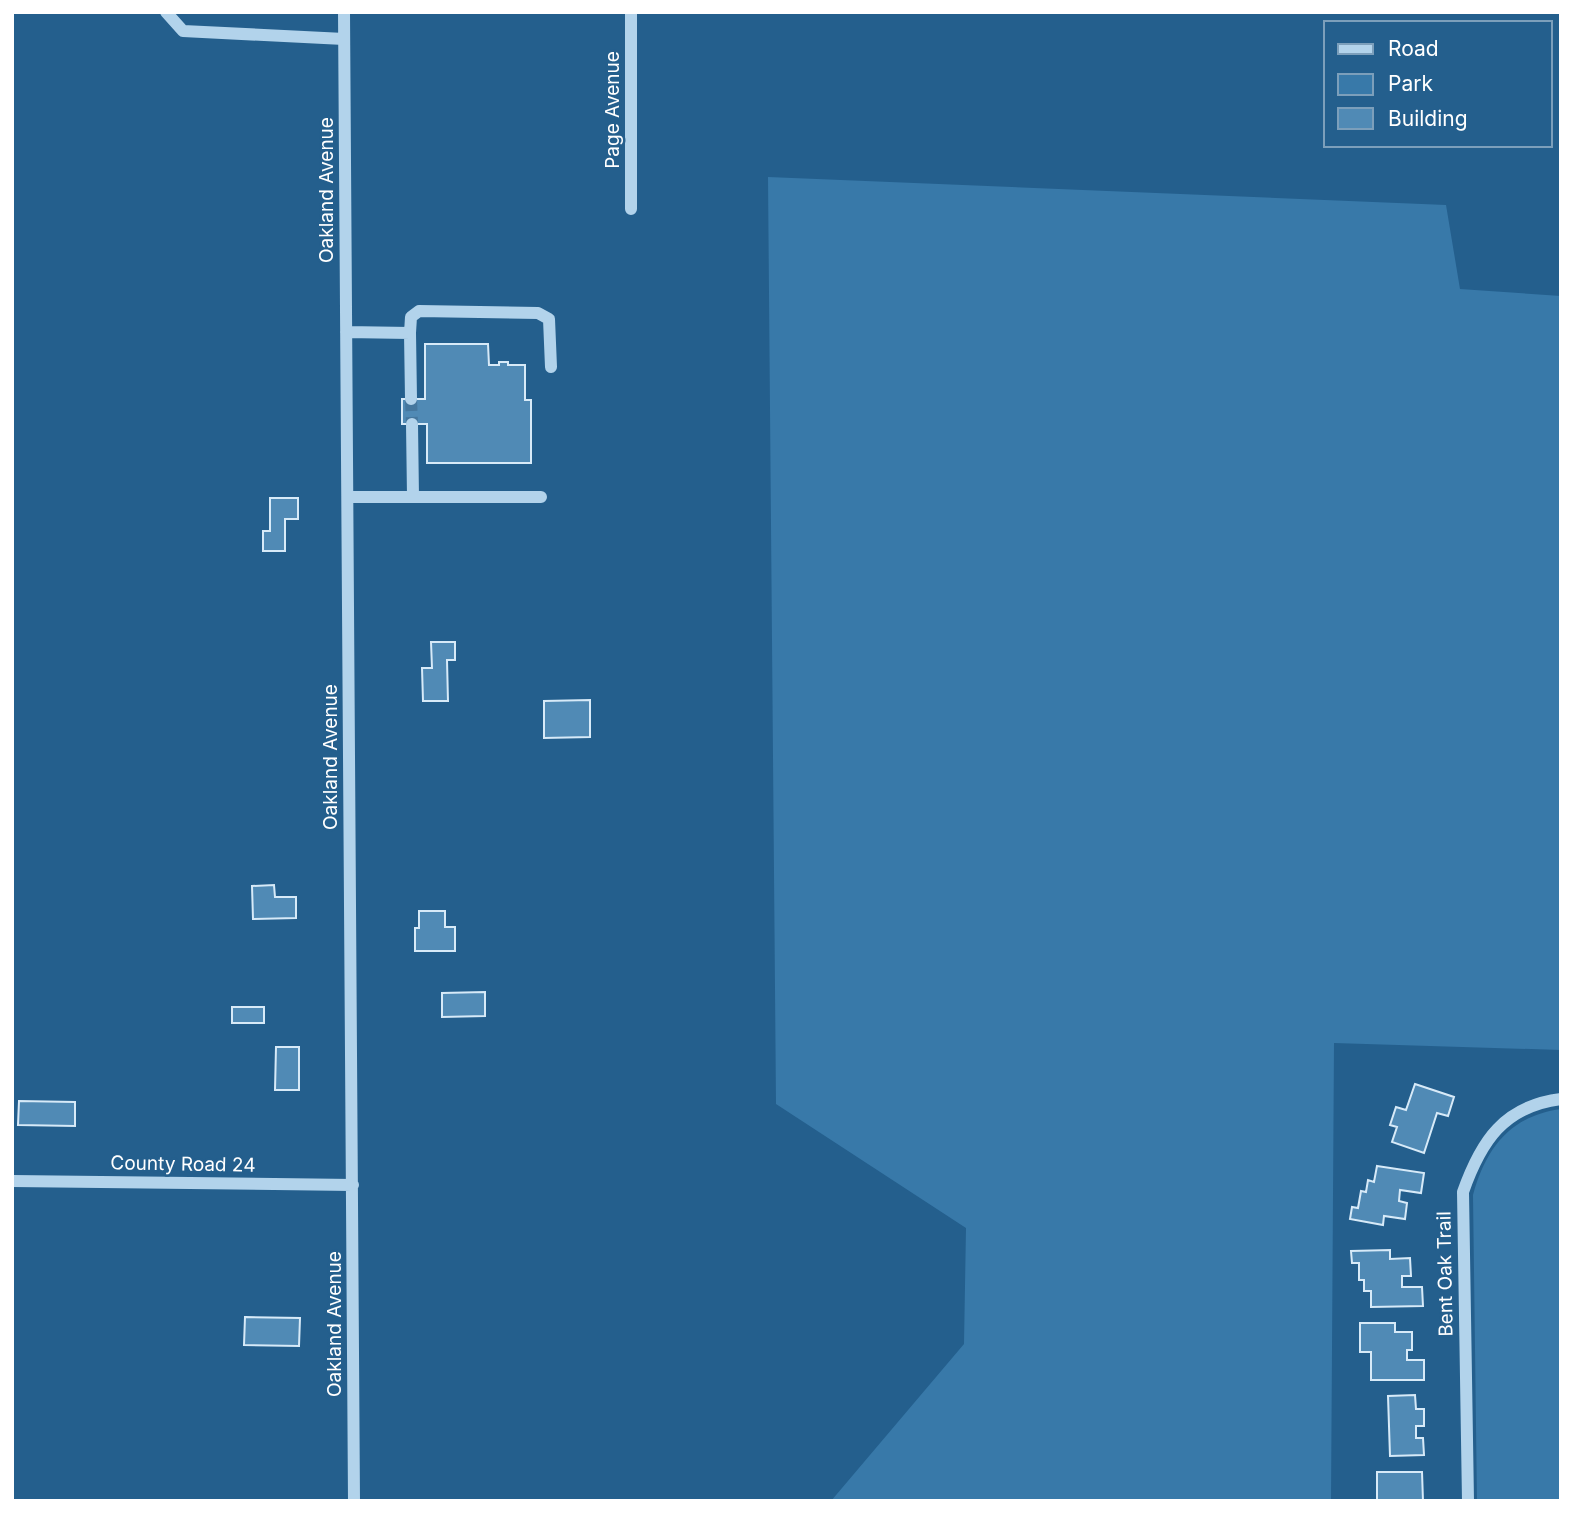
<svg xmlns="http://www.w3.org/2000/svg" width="1573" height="1513" font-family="Inter,sans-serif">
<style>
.green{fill:#3879a9}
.building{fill:#508ab5;stroke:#d7eaf8;stroke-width:2}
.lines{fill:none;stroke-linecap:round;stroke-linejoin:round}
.minor-tunnel{stroke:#45779e;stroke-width:12;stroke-dasharray:12 6;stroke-linecap:butt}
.minor{stroke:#b2d3eb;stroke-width:12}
.labels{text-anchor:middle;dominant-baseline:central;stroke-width:5;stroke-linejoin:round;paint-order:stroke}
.street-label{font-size:19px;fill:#fff;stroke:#245f8d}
</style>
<rect width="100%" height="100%" fill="#245f8d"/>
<path class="green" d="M 768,177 L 1446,205 L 1460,289 L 1561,296 L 1561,1050 L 1334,1043 L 1331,1501 L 831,1501 L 964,1344 L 966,1228 L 776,1104 Z
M 1561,1109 L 1561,1501 L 1477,1501 L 1473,1195 C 1486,1148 1510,1116 1561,1109 Z"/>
<path class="building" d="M 425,344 L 488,344 L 489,365 L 499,365 L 499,362 L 508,362 L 508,365 L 525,365 L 525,400 L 531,400 L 531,463 L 427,463 L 427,424 L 402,424 L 402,399 L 425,399 Z
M 270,498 L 298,498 L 298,519 L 285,519 L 285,551 L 263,551 L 263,531 L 270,531 Z
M 431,642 L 455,642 L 455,660 L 447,660 L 448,701 L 423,701 L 422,668 L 432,668 Z
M 590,700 L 590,737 L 544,738 L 544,701 Z
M 274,885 L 275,897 L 296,897 L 296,918 L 253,919 L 252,886 Z
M 419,911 L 445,911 L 445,927 L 455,927 L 455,951 L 415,951 L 415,928 L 419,928 Z
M 485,992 L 485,1016 L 442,1017 L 442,993 Z
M 232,1007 L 264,1007 L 264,1023 L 232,1023 Z
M 276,1047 L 299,1047 L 299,1090 L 275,1090 Z
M 1415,1084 L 1454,1097 L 1448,1116 L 1437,1113 L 1424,1153 L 1392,1142 L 1397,1127 L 1390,1125 L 1396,1107 L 1406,1110 Z
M 19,1101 L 75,1102 L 75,1126 L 18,1125 Z
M 1377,1166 L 1424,1173 L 1421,1193 L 1400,1190 L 1399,1201 L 1407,1203 L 1405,1219 L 1384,1216 L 1383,1225 L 1350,1219 L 1352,1207 L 1358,1208 L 1361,1191 L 1366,1192 L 1368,1180 L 1374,1182 Z
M 1390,1250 L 1390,1259 L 1410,1258 L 1411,1276 L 1402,1276 L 1402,1287 L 1422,1287 L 1423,1306 L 1371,1307 L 1371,1291 L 1364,1291 L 1364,1280 L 1359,1280 L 1359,1263 L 1352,1263 L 1351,1251 Z
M 245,1317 L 300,1318 L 299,1346 L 244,1345 Z
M 1360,1323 L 1395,1323 L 1395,1332 L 1412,1332 L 1412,1350 L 1407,1350 L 1407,1360 L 1424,1360 L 1424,1380 L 1371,1380 L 1371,1352 L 1360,1352 Z
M 1415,1395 L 1416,1409 L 1424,1409 L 1424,1426 L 1416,1426 L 1416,1438 L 1423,1438 L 1424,1455 L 1390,1456 L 1388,1396 Z
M 1377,1472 L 1422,1472 L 1423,1501 L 1377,1501 Z"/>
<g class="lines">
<path class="minor-tunnel" d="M 411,399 L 412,424"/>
<path class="minor" d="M 166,12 L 183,31 L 344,39
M 344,12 L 354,1501
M 631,12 L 631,209
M 346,332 L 410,333 L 411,317 L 419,311 L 538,313 L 549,319 L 551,367
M 410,333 L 411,399
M 348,497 L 413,497 L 412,424
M 413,497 L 541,497
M 12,1181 L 353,1185
M 1468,1501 L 1463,1192 C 1481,1141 1504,1106 1561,1099"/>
</g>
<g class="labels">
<g class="street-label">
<text transform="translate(612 110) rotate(-90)">Page Avenue</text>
<text transform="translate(326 190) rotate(-90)">Oakland Avenue</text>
<text transform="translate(330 757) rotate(-90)">Oakland Avenue</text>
<text transform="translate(183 1164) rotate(1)">County Road 24</text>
<text transform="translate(1445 1274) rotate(-91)">Bent Oak Trail</text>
<text transform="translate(334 1324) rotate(-90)">Oakland Avenue</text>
</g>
</g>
<rect width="1573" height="1513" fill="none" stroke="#ffffff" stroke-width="28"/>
<rect x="1324" y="21" width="228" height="126" fill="#245f8d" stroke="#7c9fbb" stroke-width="2"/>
<rect x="1338" y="44" width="35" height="10" fill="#b2d3eb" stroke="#7c9fbb" stroke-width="2"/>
<text x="1388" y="56" font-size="21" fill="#ffffff">Road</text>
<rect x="1338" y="74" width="35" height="21" fill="#3879a9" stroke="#7c9fbb" stroke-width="2"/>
<text x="1388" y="91" font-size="21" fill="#ffffff">Park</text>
<rect x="1338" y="108" width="35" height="21" fill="#508ab5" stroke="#7c9fbb" stroke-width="2"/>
<text x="1388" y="126" font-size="21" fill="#ffffff">Building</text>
</svg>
